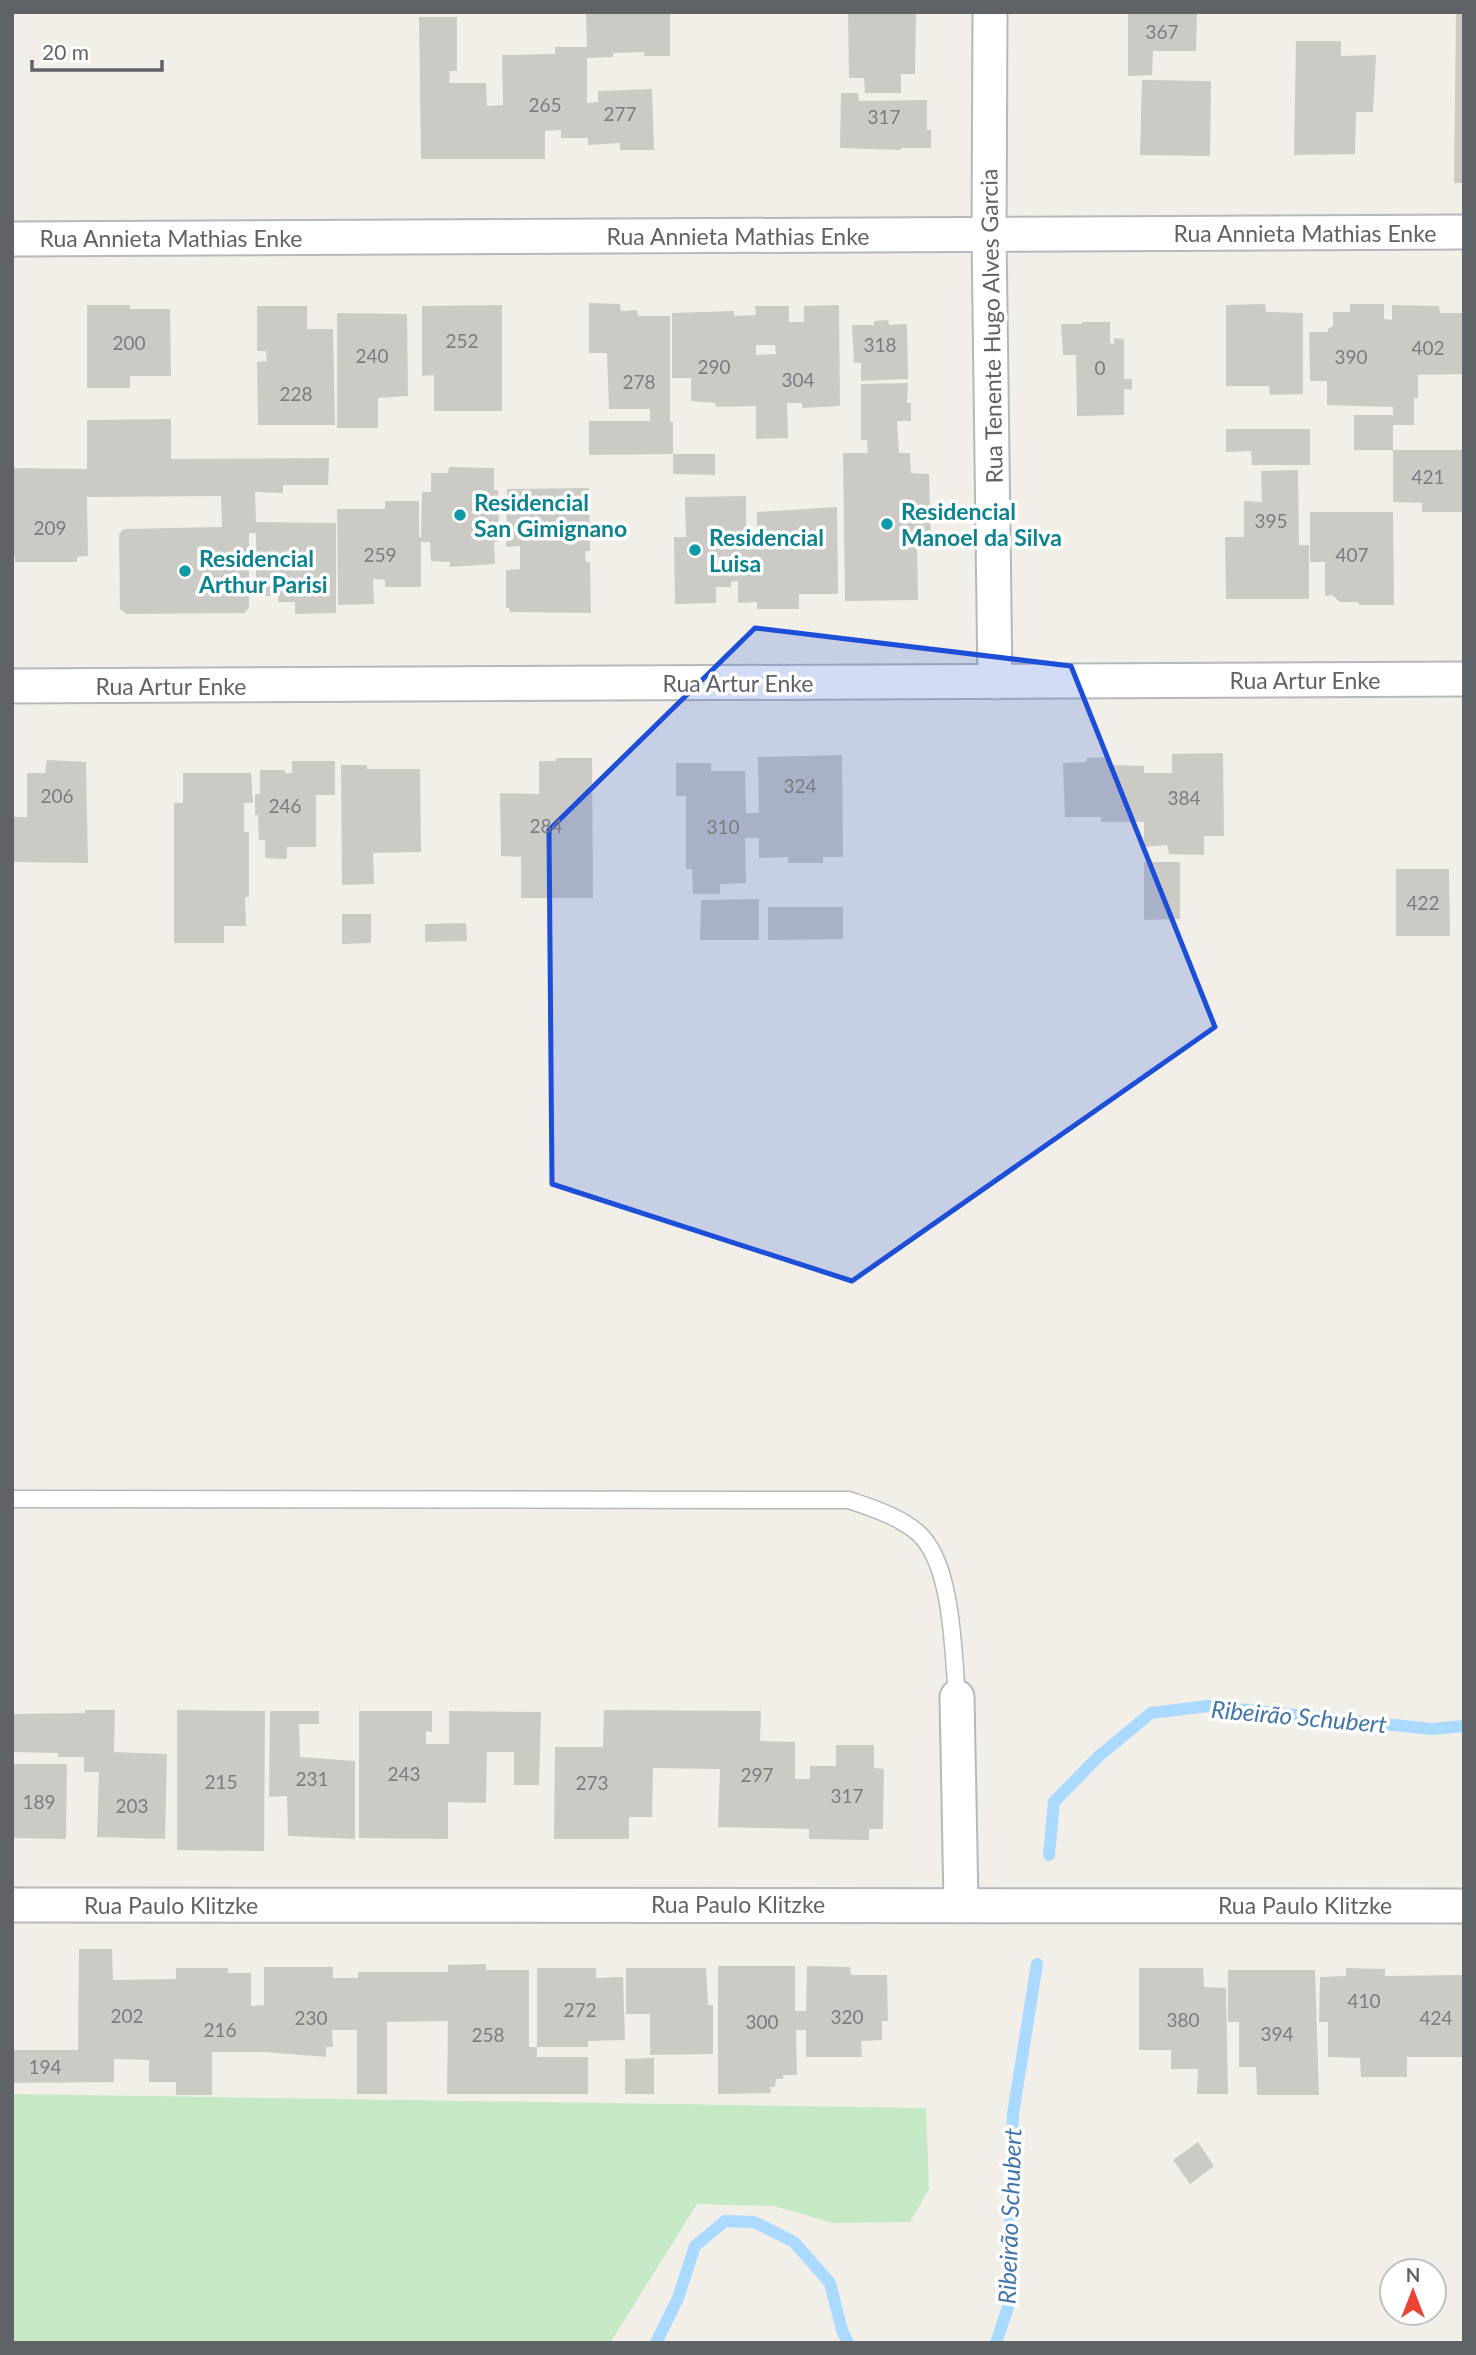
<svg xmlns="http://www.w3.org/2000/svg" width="1476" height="2355" font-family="Lato,sans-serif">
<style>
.green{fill:#c5e8c5}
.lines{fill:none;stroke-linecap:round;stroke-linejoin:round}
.stream{stroke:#aadaff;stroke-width:12}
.building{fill:#cccac5;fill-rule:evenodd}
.lane-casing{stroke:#b5b8bc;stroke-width:19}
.street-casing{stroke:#b5b8bc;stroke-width:37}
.lane{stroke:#fff;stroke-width:16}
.street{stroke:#fff;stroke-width:33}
.marked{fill:#1d4ed8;fill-opacity:0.2;stroke:#1d4ed8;stroke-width:5;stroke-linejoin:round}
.culture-dot{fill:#0f9aa8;stroke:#fff;stroke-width:2.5}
.labels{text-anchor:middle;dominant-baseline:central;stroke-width:7;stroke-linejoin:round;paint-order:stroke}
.number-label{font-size:19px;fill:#7a7d7f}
.street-label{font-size:23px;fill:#5f6368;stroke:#fff}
.culture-label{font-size:23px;font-weight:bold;fill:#0d838f;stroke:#fff;text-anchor:start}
.water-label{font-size:24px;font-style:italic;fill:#4174aa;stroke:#fff}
</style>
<rect width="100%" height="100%" fill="#f1efe8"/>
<path class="green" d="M 12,2094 L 926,2108 L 929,2189 L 910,2222 L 833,2223 L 774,2206 L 697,2204 L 610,2343 L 12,2343 Z"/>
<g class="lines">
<path class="stream" d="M 1049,1855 L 1054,1802 L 1099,1756 L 1151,1713 L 1208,1706 L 1432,1729 L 1464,1726
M 656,2343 L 678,2298 L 695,2246 L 725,2221 L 754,2222 L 794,2242 L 830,2283 L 842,2330 L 848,2343
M 996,2343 L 1008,2307 L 1013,2114 L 1037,1964"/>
</g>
<path class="building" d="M 586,12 L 670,12 L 670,56 L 644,56 L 645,52 L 613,53 L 613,57 L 587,58 L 587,103 L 598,102 L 598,91 L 652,89 L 654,150 L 620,150 L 620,143 L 588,145 L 588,138 L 561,138 L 561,130 L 545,131 L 545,159 L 421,159 L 419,17 L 457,17 L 457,71 L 450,71 L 449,83 L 486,83 L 487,106 L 503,105 L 502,55 L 555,54 L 555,47 L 587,47 Z
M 848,12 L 916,12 L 915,74 L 901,74 L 901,93 L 865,93 L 864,78 L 849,78 Z
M 1128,12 L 1197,12 L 1196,51 L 1153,51 L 1152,75 L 1128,76 Z
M 1456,12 L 1464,12 L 1464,183 L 1454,183 Z
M 1296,41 L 1341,41 L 1341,56 L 1376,55 L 1373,112 L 1356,112 L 1355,154 L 1294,155 Z
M 1142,80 L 1211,81 L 1210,156 L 1140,155 Z
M 841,93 L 858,93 L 859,101 L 927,100 L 927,130 L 931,130 L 931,148 L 901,148 L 901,150 L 840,148 Z
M 589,303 L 620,304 L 621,311 L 637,310 L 638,316 L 670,316 L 670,422 L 673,422 L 673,454 L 589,455 L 589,421 L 650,421 L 650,409 L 609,409 L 607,353 L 589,353 Z
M 1265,304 L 1266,312 L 1303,313 L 1303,394 L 1270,395 L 1269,386 L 1226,386 L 1226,305 Z
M 1350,304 L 1384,304 L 1384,319 L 1392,320 L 1392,305 L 1439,306 L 1440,313 L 1463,313 L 1464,315 L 1464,374 L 1418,375 L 1418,398 L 1414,398 L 1414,425 L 1393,425 L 1393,450 L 1354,450 L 1354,415 L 1393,415 L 1393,407 L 1327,405 L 1327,381 L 1310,381 L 1309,332 L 1328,332 L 1328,329 L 1333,326 L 1333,312 L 1350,312 Z
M 87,305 L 130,305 L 130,309 L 170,309 L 171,376 L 130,376 L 130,388 L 87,388 Z
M 502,305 L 502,411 L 434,411 L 434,375 L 422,376 L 422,306 Z
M 839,305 L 840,406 L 802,408 L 802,403 L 787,403 L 788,438 L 756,439 L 756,406 L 716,407 L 715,403 L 691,401 L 691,378 L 672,378 L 672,313 L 734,311 L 734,316 L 756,315 L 755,306 L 789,306 L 789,322 L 804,322 L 804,306 ZM 756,345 L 775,345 L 776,354 L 756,355 Z
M 257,306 L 307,306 L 307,329 L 333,329 L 335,425 L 258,425 L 257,362 L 267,361 L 266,351 L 257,351 Z
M 337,313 L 407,314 L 408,396 L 378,398 L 378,428 L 337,428 Z
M 888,320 L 889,325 L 907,324 L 908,379 L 861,381 L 861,363 L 854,363 L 852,325 L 874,325 L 874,321 Z
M 1082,322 L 1110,322 L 1110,343 L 1114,344 L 1114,338 L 1124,339 L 1124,379 L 1132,379 L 1132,390 L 1124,389 L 1124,415 L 1077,416 L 1076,355 L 1063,355 L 1061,324 L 1082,324 Z
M 908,383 L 907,403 L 911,403 L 911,421 L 897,421 L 899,453 L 910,453 L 911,473 L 929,474 L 931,547 L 917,547 L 918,600 L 845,601 L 843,453 L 868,453 L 867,440 L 861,440 L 861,384 Z
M 171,419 L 171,459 L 329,458 L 328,485 L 283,485 L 283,493 L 255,492 L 256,522 L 336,523 L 336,613 L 295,614 L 295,602 L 278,602 L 278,596 L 256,596 L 256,533 L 249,533 L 249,607 L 245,613 L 126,614 L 120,609 L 119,534 L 124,529 L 222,527 L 221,496 L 87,497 L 88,556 L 77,557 L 77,562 L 15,562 L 15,556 L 12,556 L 12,468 L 87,469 L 87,420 Z
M 1226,429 L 1310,429 L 1310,465 L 1252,465 L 1251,451 L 1226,452 Z
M 1393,450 L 1464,450 L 1464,512 L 1422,512 L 1422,503 L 1393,502 Z
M 673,454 L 715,454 L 715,475 L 673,474 Z
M 449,467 L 494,468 L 494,490 L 498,490 L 499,541 L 494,542 L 495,564 L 450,567 L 450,562 L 431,561 L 430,542 L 421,542 L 421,587 L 385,587 L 385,580 L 373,579 L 374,604 L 338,605 L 337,509 L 385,509 L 385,501 L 419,501 L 419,537 L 421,537 L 422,492 L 431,492 L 431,473 L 448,473 Z
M 1298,470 L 1299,545 L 1309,545 L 1309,599 L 1226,599 L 1225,537 L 1244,537 L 1244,501 L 1262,502 L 1261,471 Z
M 589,488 L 590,551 L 585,551 L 586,562 L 590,562 L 591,613 L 510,612 L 509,608 L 506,608 L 506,570 L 520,569 L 520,546 L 506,547 L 507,489 Z
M 746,496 L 746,537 L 757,537 L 757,512 L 837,507 L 838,594 L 799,594 L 799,609 L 757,609 L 757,602 L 738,603 L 738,581 L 731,582 L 731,587 L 716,587 L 716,603 L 675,604 L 674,537 L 686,537 L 685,497 Z
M 1310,512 L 1393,512 L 1394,605 L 1360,605 L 1357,602 L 1340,602 L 1332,595 L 1325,596 L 1325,562 L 1310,562 Z
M 1223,753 L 1224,836 L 1204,836 L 1204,855 L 1169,854 L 1167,845 L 1144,847 L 1144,822 L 1101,822 L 1101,817 L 1065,817 L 1063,763 L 1086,762 L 1087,758 L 1108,757 L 1108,765 L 1144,766 L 1144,773 L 1172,773 L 1172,754 Z
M 842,755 L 843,857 L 823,857 L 823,863 L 788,863 L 788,857 L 759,858 L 759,838 L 745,838 L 746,883 L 720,884 L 720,894 L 693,894 L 692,869 L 686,869 L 686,796 L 676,796 L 676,763 L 711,763 L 711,771 L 745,771 L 746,813 L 759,813 L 758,757 Z
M 556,758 L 592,758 L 593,898 L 521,898 L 521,857 L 501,856 L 500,793 L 539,794 L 539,761 L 556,761 Z
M 47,760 L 86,762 L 88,863 L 12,862 L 12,817 L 27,817 L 27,773 L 45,773 Z
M 292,761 L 335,761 L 335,795 L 316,795 L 316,847 L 287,847 L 287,859 L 265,858 L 265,840 L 259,840 L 258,815 L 255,815 L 255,794 L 260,794 L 260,770 L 285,770 L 285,773 L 292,773 Z
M 341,765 L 367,765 L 367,769 L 420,769 L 421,852 L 373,853 L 374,884 L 342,885 Z
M 183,773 L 251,773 L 253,803 L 244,803 L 244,832 L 249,832 L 249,897 L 245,897 L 246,926 L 224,926 L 224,943 L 174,943 L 174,803 L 183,803 Z
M 1144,862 L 1180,862 L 1180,919 L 1144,920 Z
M 1396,869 L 1449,869 L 1450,936 L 1396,936 Z
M 759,899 L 759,940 L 700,940 L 701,900 Z
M 768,907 L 843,907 L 843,939 L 768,940 Z
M 342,914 L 371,914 L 371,943 L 342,944 Z
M 466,923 L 467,941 L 425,942 L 425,924 Z
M 85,1710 L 115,1710 L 114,1752 L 167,1754 L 165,1839 L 97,1837 L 99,1772 L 84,1772 L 84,1757 L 58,1757 L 58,1753 L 12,1752 L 12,1714 L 85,1713 Z
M 177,1710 L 265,1711 L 264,1851 L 177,1850 Z
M 604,1710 L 761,1711 L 760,1741 L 795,1742 L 795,1779 L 810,1779 L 810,1766 L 836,1766 L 836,1745 L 874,1745 L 874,1768 L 884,1769 L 883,1829 L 869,1829 L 869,1840 L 809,1839 L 809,1829 L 718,1827 L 720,1769 L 653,1768 L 652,1817 L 629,1817 L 629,1839 L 554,1839 L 555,1747 L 603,1747 Z
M 270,1711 L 319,1711 L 319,1724 L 299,1724 L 300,1757 L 355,1761 L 355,1839 L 288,1836 L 287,1796 L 269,1797 Z
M 359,1711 L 432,1711 L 432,1732 L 426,1731 L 426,1744 L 449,1744 L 449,1711 L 541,1712 L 539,1785 L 514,1785 L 514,1752 L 487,1752 L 486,1803 L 448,1802 L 448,1839 L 359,1838 Z
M 12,1764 L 67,1764 L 66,1839 L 12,1838 Z
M 79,1949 L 112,1949 L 113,1980 L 176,1979 L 176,1968 L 228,1968 L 228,1973 L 251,1973 L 251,2006 L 264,2005 L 264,1967 L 333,1967 L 333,1978 L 358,1978 L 358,1972 L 448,1972 L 448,1965 L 486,1964 L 486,1970 L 529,1970 L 529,2047 L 537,2047 L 537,1968 L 596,1968 L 596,1978 L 623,1977 L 625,2040 L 588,2041 L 588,2047 L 537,2047 L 537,2057 L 588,2057 L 588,2094 L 447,2094 L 448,2021 L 387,2022 L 387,2094 L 357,2094 L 357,2030 L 332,2030 L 333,2047 L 326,2047 L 326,2057 L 264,2052 L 212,2052 L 212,2095 L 176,2095 L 176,2082 L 149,2082 L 149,2060 L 114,2059 L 114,2082 L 12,2083 L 12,2050 L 78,2050 Z
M 718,1966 L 795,1966 L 795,2011 L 806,2011 L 807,1966 L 850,1967 L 851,1975 L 887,1975 L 888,2021 L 882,2021 L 882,2040 L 861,2041 L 862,2057 L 806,2057 L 806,2030 L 796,2030 L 797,2075 L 783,2075 L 783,2079 L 776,2079 L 775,2087 L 770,2087 L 771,2093 L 718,2094 Z
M 626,1968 L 706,1968 L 708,2005 L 713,2005 L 713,2054 L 650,2055 L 650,2014 L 626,2014 Z
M 1139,1968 L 1203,1968 L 1204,1987 L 1226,1988 L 1228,2094 L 1197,2094 L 1198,2069 L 1171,2069 L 1171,2050 L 1139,2050 Z
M 1346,1968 L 1385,1969 L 1385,1976 L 1464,1975 L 1464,2057 L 1407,2057 L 1407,2077 L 1361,2077 L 1360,2058 L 1328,2057 L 1328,2022 L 1319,2022 L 1320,1977 L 1346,1976 Z
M 1228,1970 L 1315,1970 L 1319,2095 L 1257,2095 L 1256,2067 L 1239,2067 L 1239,2022 L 1228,2022 Z
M 654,2058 L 654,2094 L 625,2094 L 625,2059 Z
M 1198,2142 L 1214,2166 L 1190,2184 L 1173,2160 Z"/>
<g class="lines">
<g class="lane-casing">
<path id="lane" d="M 12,1499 L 849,1500 C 872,1508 898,1516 917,1532 C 953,1562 953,1653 957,1697"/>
</g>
<g class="street-casing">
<path id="street" d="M 990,12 L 989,235 L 995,682
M 12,239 L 1464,232
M 12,686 L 1464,679
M 957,1697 L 961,1904
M 12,1905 L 1464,1906"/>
</g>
<use href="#lane" class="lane"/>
<use href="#street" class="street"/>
</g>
<path class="marked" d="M 755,628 L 1071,666 L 1215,1027 L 852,1281 L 552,1184 L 549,830 Z"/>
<g class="culture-dot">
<circle cx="460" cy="515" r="7"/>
<circle cx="887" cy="524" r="7"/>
<circle cx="695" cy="550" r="7"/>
<circle cx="185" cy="571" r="7"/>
</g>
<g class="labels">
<g class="number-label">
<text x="1162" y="31">367</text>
<text x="545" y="104">265</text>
<text x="620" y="113">277</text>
<text x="884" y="116">317</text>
<text x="462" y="340">252</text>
<text x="129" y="342">200</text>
<text x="880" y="344">318</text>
<text x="1428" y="347">402</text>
<text x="372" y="355">240</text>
<text x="1351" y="356">390</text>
<text x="714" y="366">290</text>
<text x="1100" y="367">0</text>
<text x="798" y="379">304</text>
<text x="639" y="381">278</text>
<text x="296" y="393">228</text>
<text x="1428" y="476">421</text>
<text x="1271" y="520">395</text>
<text x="50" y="527">209</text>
<text x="380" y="554">259</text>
<text x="1352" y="554">407</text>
<text x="800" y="785">324</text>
<text x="57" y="795">206</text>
<text x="1184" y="797">384</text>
<text x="285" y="805">246</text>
<text x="546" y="825">284</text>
<text x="723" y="826">310</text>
<text x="1423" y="902">422</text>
<text x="404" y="1773">243</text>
<text x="757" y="1774">297</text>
<text x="312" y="1778">231</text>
<text x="221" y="1781">215</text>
<text x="592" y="1782">273</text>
<text x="847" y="1795">317</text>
<text x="39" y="1801">189</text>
<text x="132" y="1805">203</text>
<text x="1364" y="2000">410</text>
<text x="580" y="2009">272</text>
<text x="127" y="2015">202</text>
<text x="847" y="2016">320</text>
<text x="311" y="2017">230</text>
<text x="1436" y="2017">424</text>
<text x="1183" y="2019">380</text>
<text x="762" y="2021">300</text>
<text x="220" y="2029">216</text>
<text x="1277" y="2033">394</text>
<text x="488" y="2034">258</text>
<text x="45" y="2066">194</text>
</g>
<g class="street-label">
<text x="1305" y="233">Rua Annieta Mathias Enke</text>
<text x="738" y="236">Rua Annieta Mathias Enke</text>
<text x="171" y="238">Rua Annieta Mathias Enke</text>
<text transform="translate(991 326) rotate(-91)">Rua Tenente Hugo Alves Garcia</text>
<text x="1305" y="680">Rua Artur Enke</text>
<text x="738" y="683">Rua Artur Enke</text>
<text x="171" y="686">Rua Artur Enke</text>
<text x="738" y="1904">Rua Paulo Klitzke</text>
<text x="171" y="1905">Rua Paulo Klitzke</text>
<text x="1305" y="1905">Rua Paulo Klitzke</text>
</g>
<g class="culture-label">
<text x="474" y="502">Residencial<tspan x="474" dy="26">San Gimignano</tspan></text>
<text x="901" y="511">Residencial<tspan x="901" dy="26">Manoel da Silva</tspan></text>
<text x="709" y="537">Residencial<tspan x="709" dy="26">Luisa</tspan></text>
<text x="199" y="558">Residencial<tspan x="199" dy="26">Arthur Parisi</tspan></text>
</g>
<g class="water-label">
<text transform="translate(1299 1716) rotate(5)">Ribeirão Schubert</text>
<text transform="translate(1009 2216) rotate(-88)">Ribeirão Schubert</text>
</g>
</g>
<rect width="1476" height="2355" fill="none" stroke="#5f6368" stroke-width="28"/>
<g transform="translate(1413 2292)"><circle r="33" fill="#ffffff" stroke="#bfc1c3" stroke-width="2"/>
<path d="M0-5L12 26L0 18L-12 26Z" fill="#ea4335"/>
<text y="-10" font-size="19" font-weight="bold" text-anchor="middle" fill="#5f6368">N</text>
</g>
<path d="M32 60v10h130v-10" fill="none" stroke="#5f6368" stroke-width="3.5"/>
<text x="42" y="60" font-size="21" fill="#5f6368" stroke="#ffffff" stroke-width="5" paint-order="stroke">20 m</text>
</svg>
